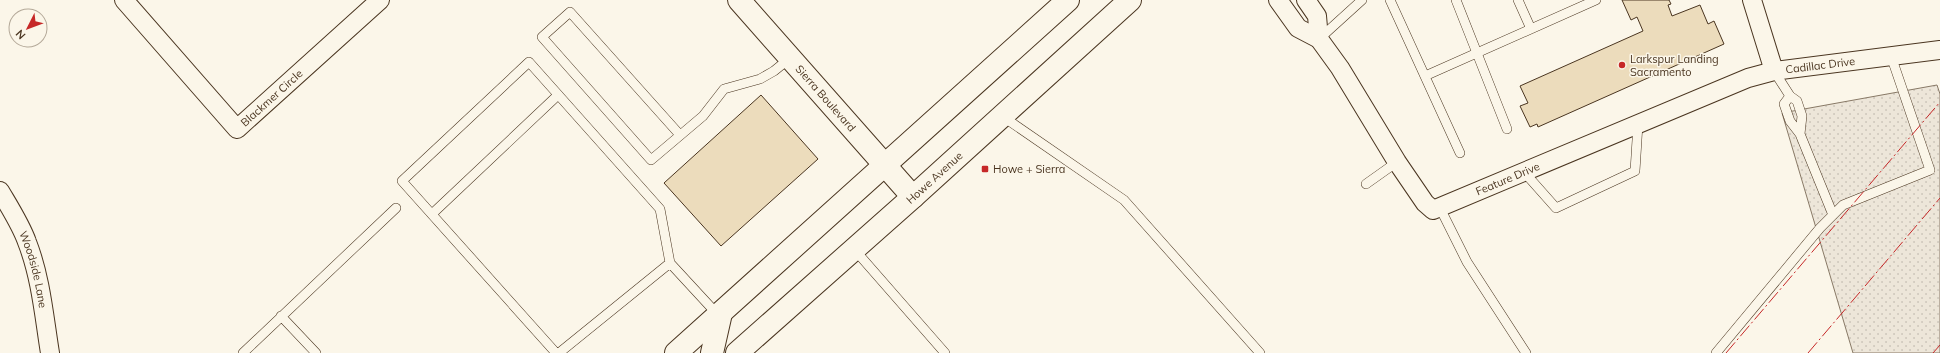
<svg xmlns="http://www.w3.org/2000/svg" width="1940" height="353" font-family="Mulish,sans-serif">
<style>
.grass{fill:url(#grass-dots);stroke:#887966}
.building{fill:#ecdcbc;stroke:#4a3520}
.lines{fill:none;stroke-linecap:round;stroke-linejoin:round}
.service-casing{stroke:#4a3520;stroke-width:10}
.minor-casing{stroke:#4a3520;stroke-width:20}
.tertiary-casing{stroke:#4a3520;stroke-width:24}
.primary-casing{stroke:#4a3520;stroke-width:24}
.service{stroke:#fbf6e9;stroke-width:9}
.minor{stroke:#fbf6e9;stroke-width:18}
.tertiary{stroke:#fbf6e9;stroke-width:22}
.primary{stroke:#fbf6e9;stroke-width:22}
.power{stroke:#c62828;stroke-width:1;stroke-dasharray:14 3 2 3;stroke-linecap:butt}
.poi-dot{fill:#c62828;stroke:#fbf6e9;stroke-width:1.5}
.labels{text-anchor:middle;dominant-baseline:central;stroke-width:3;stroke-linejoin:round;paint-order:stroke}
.poi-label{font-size:11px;fill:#4a3520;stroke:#fbf6e9;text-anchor:start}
.street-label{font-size:11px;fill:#4a3520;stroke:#fbf6e9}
</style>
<defs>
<pattern id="grass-dots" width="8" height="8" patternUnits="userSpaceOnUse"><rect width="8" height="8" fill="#ede6d9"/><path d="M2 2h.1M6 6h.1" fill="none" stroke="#cdc6ba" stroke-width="1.8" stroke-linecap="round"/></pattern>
</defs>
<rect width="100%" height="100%" fill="#fbf6e9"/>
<path class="grass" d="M 1937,85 L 1940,94 L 1940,353 L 1853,353 L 1782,113 Z"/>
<path class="building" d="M 1622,0 L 1669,0 L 1671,4 L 1668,5 L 1672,16 L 1700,5 L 1708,24 L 1714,21 L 1724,44 L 1538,127 L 1537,124 L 1530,127 L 1520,106 L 1528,103 L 1520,86 L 1643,31 L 1637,17 L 1631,20 Z
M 761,95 L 818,159 L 721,246 L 664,183 Z"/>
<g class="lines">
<g class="service-casing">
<path id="service" d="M 1390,0 L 1460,153
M 1456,0 L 1507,129
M 1518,0 L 1531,29
M 1319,39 L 1362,0
M 1774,71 L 1790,96 L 1797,101 L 1802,116 L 1800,134
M 1425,76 L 1596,0
M 1790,96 L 1784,104 L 1790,121 L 1800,134 L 1833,215
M 1002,116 L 1124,200 L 1260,353
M 680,135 L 570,12 L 542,37 L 651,160 L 703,116 L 724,89 L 760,79 L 774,71 L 790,58
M 1525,173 L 1556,208 L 1635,171 L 1638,124
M 1366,184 L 1397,162
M 1440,208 L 1467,262 L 1526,353
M 432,214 L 558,95
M 854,249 L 945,353
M 281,316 L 316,353
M 243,353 L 396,208
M 556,353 L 402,181 L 529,62 L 660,209 L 670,263 L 718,315
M 559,353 L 670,263
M 1716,353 L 1820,228 L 1843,205 L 1930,170 L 1891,56"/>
</g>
<g class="minor-casing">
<g id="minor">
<path id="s1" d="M 124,0 L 237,129 L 380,0"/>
<path id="s2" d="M 1278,0 L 1298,28 L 1319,39 L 1340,68 L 1397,162 L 1425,203 L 1433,210 L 1748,78 L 1774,71"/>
<path d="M 1306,0 L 1317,16 L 1319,39"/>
<path id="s3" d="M 1752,0 L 1774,71 L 1940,50"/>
<path id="s4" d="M 0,191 C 10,208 21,225 27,242 C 41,278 44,316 50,353"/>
</g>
</g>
<g class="tertiary-casing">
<g id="tertiary">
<path id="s5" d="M 739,0 L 913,197"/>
</g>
</g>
<g class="primary-casing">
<g id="primary">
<path d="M 676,353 L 1068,0"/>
<path d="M 712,353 L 721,313"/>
<path id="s6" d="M 737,353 L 913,197 L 1130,0"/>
</g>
</g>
<use href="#service" class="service"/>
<use href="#minor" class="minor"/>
<use href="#tertiary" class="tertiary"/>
<use href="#primary" class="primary"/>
<path class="power" d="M 1726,353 L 1940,102
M 1808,353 L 1940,198
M 1933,353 L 1940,345"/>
</g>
<g class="poi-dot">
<circle cx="1622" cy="65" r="4"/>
<rect x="981" y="165" width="8" height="8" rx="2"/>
</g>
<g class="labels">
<g class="poi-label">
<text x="1630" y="59">Larkspur Landing<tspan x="1630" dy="13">Sacramento</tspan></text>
<text x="993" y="169">Howe + Sierra</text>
</g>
<g class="street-label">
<text stroke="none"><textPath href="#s3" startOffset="121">Cadillac Drive</textPath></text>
<text stroke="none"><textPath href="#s1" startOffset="218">Blackmer Circle</textPath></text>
<text stroke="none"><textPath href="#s5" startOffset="131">Sierra Boulevard</textPath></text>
<text stroke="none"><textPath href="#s6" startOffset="264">Howe Avenue</textPath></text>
<text stroke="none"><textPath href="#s2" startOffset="345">Feature Drive</textPath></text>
<text stroke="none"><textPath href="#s4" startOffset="86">Woodside Lane</textPath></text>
</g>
</g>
<g transform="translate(28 28) rotate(228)"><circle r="19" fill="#fbf6e9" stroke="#b4a999"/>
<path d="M0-3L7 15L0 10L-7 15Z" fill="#c62828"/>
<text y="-6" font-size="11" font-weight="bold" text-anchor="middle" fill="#4a3520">N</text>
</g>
</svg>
